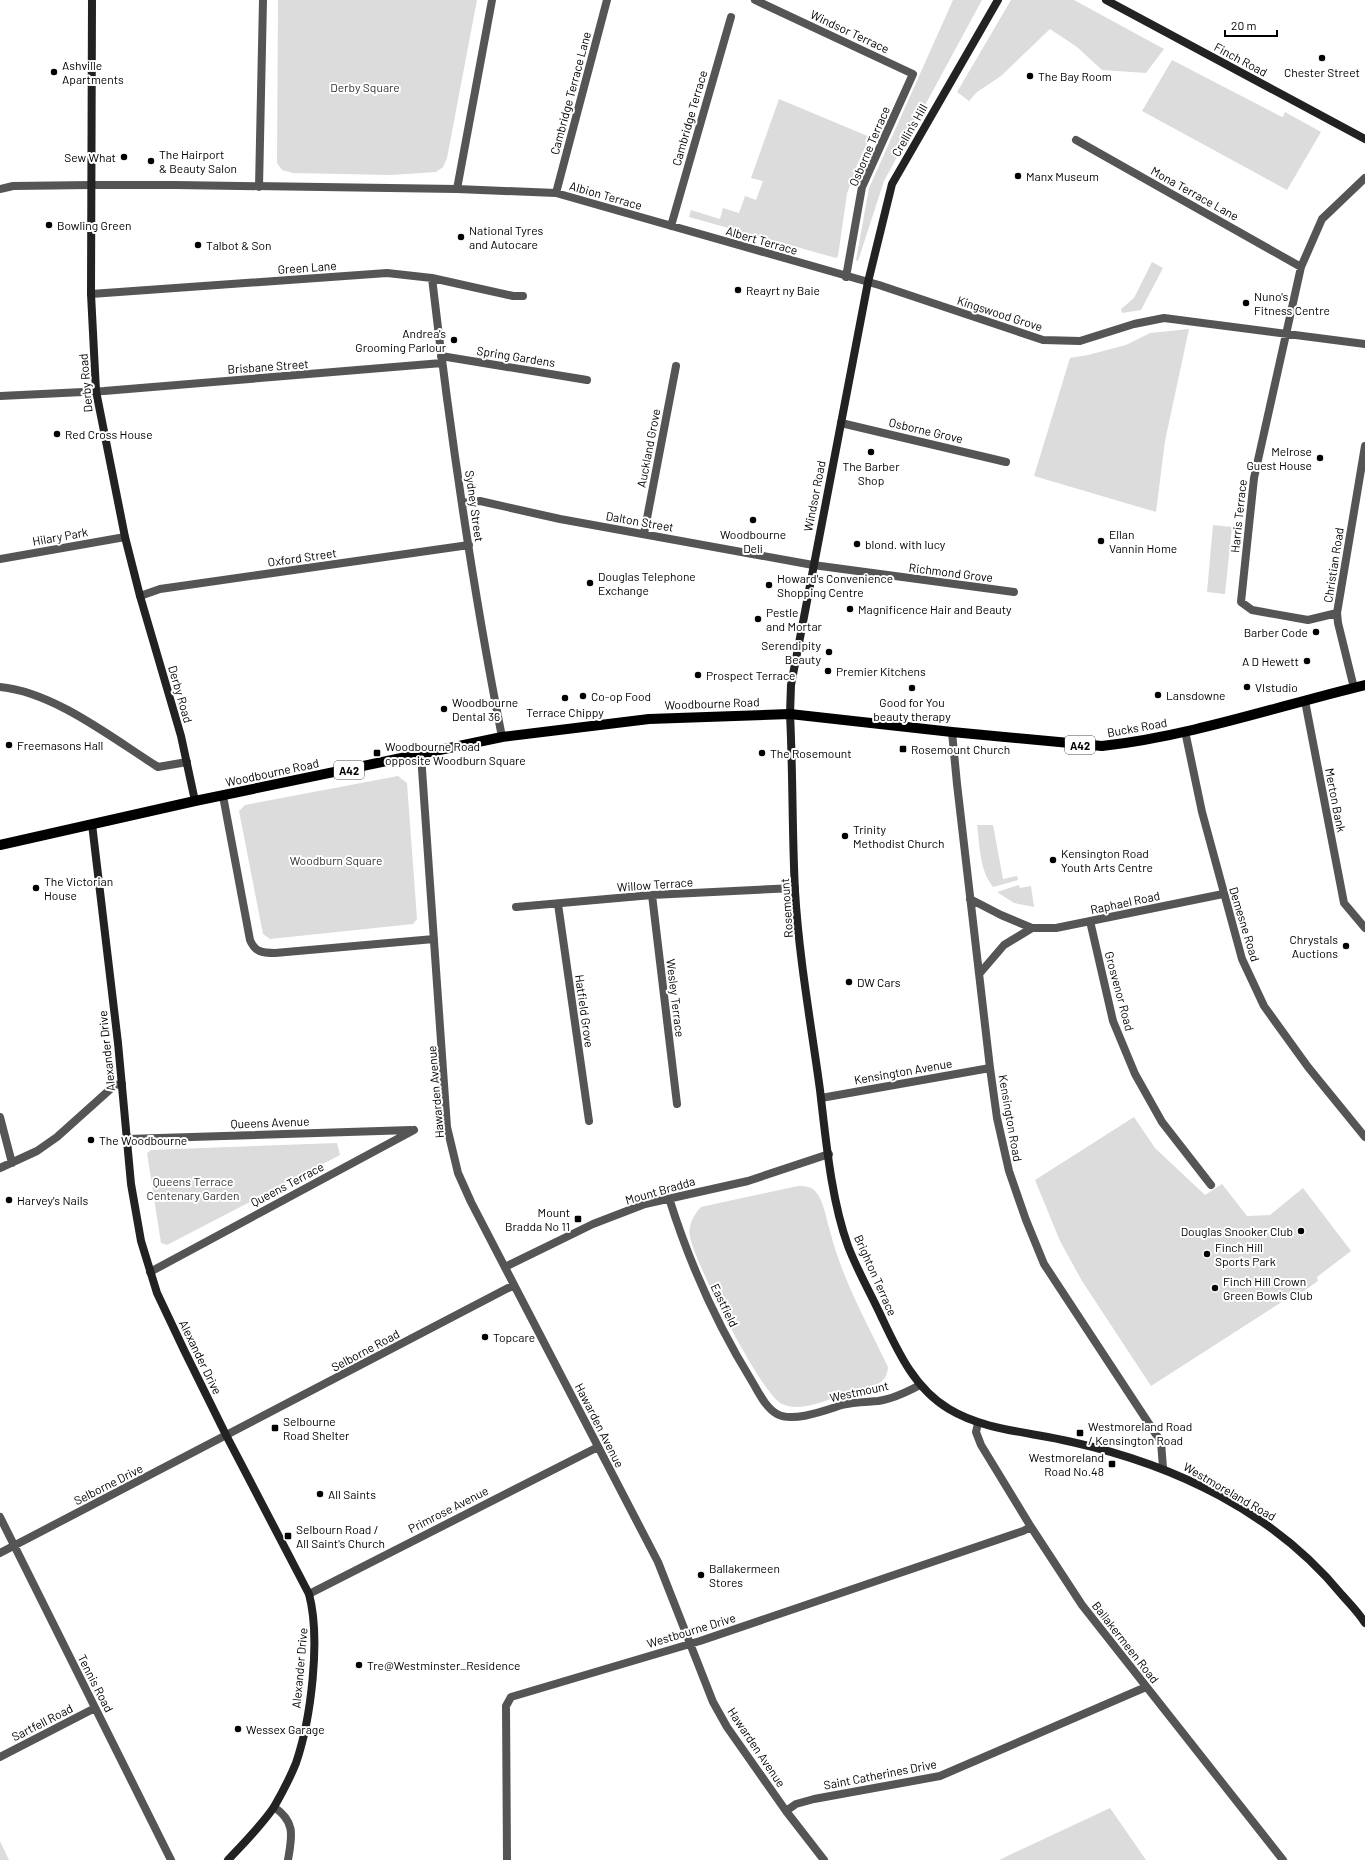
<svg xmlns="http://www.w3.org/2000/svg" width="1365" height="1860" font-family="Barlow,sans-serif">
<style>
.green{fill:#dcdcdc}
.lines{fill:none;stroke-linecap:round;stroke-linejoin:round}
.street{stroke:#555;stroke-width:8}
.secondary{stroke:#222;stroke-width:8}
.primary{stroke:#000;stroke-width:10}
.poi-dot{fill:#000;stroke:#fff;stroke-width:1.5}
.labels{text-anchor:middle;dominant-baseline:central;stroke-width:4;stroke-linejoin:round;paint-order:stroke}
.shield{fill:#fff;stroke:#4c4c4c;stroke-width:1}
.shield-label{font-size:11px;font-weight:bold;fill:#000}
.street-label{font-size:12px;fill:#000;stroke:#fff}
.poi-label{font-size:12px;fill:#000;stroke:#fff;text-anchor:start}
.park-label{font-size:12px;fill:#333;stroke:#fff}
</style>
<rect width="100%" height="100%" fill="#fff"/>
<path class="green" d="M 278,0 L 477,0 L 447,158 L 443,167 L 436,172 L 391,175 L 293,173 L 282,170 L 277,163 Z
M 953,0 L 982,0 L 884,181 L 858,261 L 856,260 L 869,188 Z
M 1011,0 L 1074,0 L 1164,49 L 1146,73 L 1102,70 L 1077,47 L 1050,29 L 1001,76 L 977,92 L 969,101 L 957,92 Z
M 1172,60 L 1280,116 L 1283,117 L 1285,112 L 1321,132 L 1287,190 L 1142,111 Z
M 779,99 L 870,137 L 857,165 L 847,194 L 838,256 L 836,258 L 689,217 L 691,210 L 720,219 L 723,208 L 739,213 L 745,196 L 756,200 L 763,181 L 751,178 Z
M 1152,262 L 1163,268 L 1141,310 L 1122,313 L 1121,309 L 1134,298 Z
M 1189,329 L 1165,441 L 1156,512 L 1034,476 L 1070,358 L 1088,355 L 1126,345 L 1150,333 Z
M 1213,525 L 1232,527 L 1225,594 L 1207,592 Z
M 398,776 L 407,783 L 417,919 L 413,924 L 270,939 L 263,934 L 239,811 L 245,805 Z
M 977,825 L 993,825 L 1003,879 L 1017,876 L 1018,880 L 993,887 C 979,869 980,846 977,825 Z
M 1019,885 L 1020,888 L 1031,886 L 1034,907 L 1014,903 L 997,892 Z
M 1134,1117 L 1155,1148 L 1205,1195 L 1222,1184 L 1247,1216 L 1270,1215 L 1303,1188 L 1351,1251 L 1317,1277 L 1318,1281 L 1298,1295 L 1288,1298 L 1151,1386 L 1082,1281 L 1060,1241 L 1035,1180 Z
M 337,1143 L 340,1155 L 167,1245 L 161,1243 L 147,1153 L 151,1150 Z
M 798,1186 C 804,1186 810,1186 815,1191 C 824,1200 826,1219 830,1231 C 842,1279 867,1323 888,1367 C 887,1386 870,1387 855,1391 C 833,1396 804,1414 782,1404 C 762,1396 694,1261 690,1237 C 688,1225 693,1216 701,1207 Z
M 1110,1808 L 1146,1860 L 999,1860 Z
M 0,1841 L 9,1860 L 0,1860 Z"/>
<g class="lines">
<path class="street" d="M 755,0 L 913,74 L 862,187 L 846,277
M 1076,140 L 1301,267
M 259,187 L 263,0
M 0,189 L 13,186 L 91,185 L 175,185 L 457,189 L 556,193 L 879,285 L 1043,340 L 1080,341 L 1134,324 L 1164,318 L 1365,344
M 457,189 L 492,0
M 556,193 L 607,0
M 671,226 L 731,17
M 432,278 C 450,432 472,585 502,737
M 91,294 L 387,273 L 432,278 L 513,296 L 523,296
M 441,356 L 587,380
M 0,396 L 104,391 L 442,363
M 841,423 L 1006,462
M 462,503 L 480,501 L 560,519 L 813,565 L 1014,592
M 644,534 L 676,366
M 0,559 L 125,537
M 140,596 L 160,589 L 469,545
M 1337,613 L 1308,620 L 1252,610 L 1241,602 L 1254,478 L 1301,267 L 1322,219 L 1365,178
M 0,687 C 54,692 112,738 158,767 L 187,762
M 1354,688 L 1338,623 L 1337,613 L 1365,446
M 1305,701 L 1344,903 L 1365,928
M 1185,731 L 1202,812 L 1242,959 L 1264,1006 L 1308,1067 L 1365,1137
M 952,732 L 957,784 L 990,1068 L 997,1118 L 1009,1171 L 1026,1220 L 1044,1264 L 1161,1442 L 1163,1468
M 421,755 L 447,1127 L 458,1173 L 471,1202 L 658,1562 L 713,1702 L 727,1727 L 786,1811 L 824,1860
M 223,796 L 250,940 C 255,952 262,953 275,953 L 434,939
M 652,895 L 677,1104
M 970,899 L 1001,915 L 1032,928 L 1056,928 L 1223,894
M 558,904 L 589,1121
M 516,907 L 652,895 L 795,888
M 1090,921 L 1113,1021 L 1135,1074 L 1162,1122 L 1211,1185
M 980,973 L 1004,945 L 1032,928
M 821,1098 L 990,1068
M 0,1117 L 12,1163
M 127,1139 L 411,1130
M 0,1168 L 37,1151 L 57,1137 L 115,1085 L 122,1084
M 669,1198 C 689,1262 717,1325 753,1383 C 759,1393 766,1408 777,1414 C 793,1423 826,1410 842,1405 C 853,1402 866,1402 878,1401 C 893,1399 907,1392 920,1385
M 505,1267 L 593,1224 L 645,1204 L 748,1181 L 829,1154
M 150,1272 L 414,1130
M 978,1423 L 976,1432 L 981,1445 L 1031,1527 L 1082,1605 L 1283,1860
M 0,1517 L 171,1860
M 0,1553 L 514,1285
M 309,1594 L 598,1447
M 0,1757 L 95,1708
M 274,1807 C 296,1822 292,1836 288,1860
M 786,1811 L 796,1804 L 814,1799 L 940,1776 L 1146,1687
M 507,1860 L 506,1706 L 511,1697 L 700,1641 L 1023,1531 L 1031,1527"/>
<path class="secondary" d="M 92,0 L 91,294 L 96,391 L 125,537 L 140,596 L 181,736 L 195,801
M 998,0 L 892,184 L 868,282 L 791,685 L 790,714 C 793,773 792,832 795,891 C 799,958 811,1024 820,1090 C 826,1140 831,1199 848,1246 C 857,1270 871,1294 882,1318 C 898,1352 915,1389 949,1409 C 985,1431 1032,1432 1072,1442 C 1175,1465 1274,1512 1342,1595 C 1350,1604 1359,1613 1365,1623
M 1106,0 L 1365,139
M 92,824 L 118,1043 L 131,1184 L 141,1241 L 157,1293 L 184,1350 L 226,1435 L 309,1594 C 321,1639 311,1719 296,1763 C 290,1778 282,1793 274,1807 C 261,1826 244,1843 228,1860"/>
<path class="primary" d="M 0,845 L 195,801 L 502,737 L 649,719 L 790,714 L 952,732 L 1102,746 C 1191,736 1278,706 1365,685"/>
</g>
<g class="poi-dot">
<circle cx="1322" cy="58" r="4"/>
<circle cx="54" cy="72" r="4"/>
<circle cx="1030" cy="76" r="4"/>
<circle cx="124" cy="157" r="4"/>
<circle cx="151" cy="161" r="4"/>
<circle cx="1018" cy="176" r="4"/>
<circle cx="49" cy="225" r="4"/>
<circle cx="461" cy="237" r="4"/>
<circle cx="198" cy="245" r="4"/>
<circle cx="738" cy="290" r="4"/>
<circle cx="1246" cy="303" r="4"/>
<circle cx="454" cy="340" r="4"/>
<circle cx="57" cy="434" r="4"/>
<circle cx="871" cy="452" r="4"/>
<circle cx="1320" cy="458" r="4"/>
<circle cx="753" cy="520" r="4"/>
<circle cx="1101" cy="541" r="4"/>
<circle cx="857" cy="544" r="4"/>
<circle cx="590" cy="583" r="4"/>
<circle cx="769" cy="585" r="4"/>
<circle cx="850" cy="609" r="4"/>
<circle cx="758" cy="619" r="4"/>
<circle cx="1316" cy="632" r="4"/>
<circle cx="829" cy="652" r="4"/>
<circle cx="1307" cy="661" r="4"/>
<circle cx="828" cy="671" r="4"/>
<circle cx="698" cy="675" r="4"/>
<circle cx="1247" cy="687" r="4"/>
<circle cx="912" cy="688" r="4"/>
<circle cx="1158" cy="695" r="4"/>
<circle cx="583" cy="696" r="4"/>
<circle cx="565" cy="698" r="4"/>
<circle cx="444" cy="709" r="4"/>
<circle cx="9" cy="745" r="4"/>
<rect x="899" y="745" width="8" height="8" rx="2"/>
<rect x="373" y="749" width="8" height="8" rx="2"/>
<circle cx="762" cy="753" r="4"/>
<circle cx="845" cy="836" r="4"/>
<circle cx="1053" cy="860" r="4"/>
<circle cx="36" cy="888" r="4"/>
<circle cx="1346" cy="946" r="4"/>
<circle cx="849" cy="982" r="4"/>
<circle cx="91" cy="1140" r="4"/>
<circle cx="9" cy="1200" r="4"/>
<rect x="574" y="1215" width="8" height="8" rx="2"/>
<circle cx="1301" cy="1231" r="4"/>
<circle cx="1207" cy="1254" r="4"/>
<circle cx="1215" cy="1288" r="4"/>
<circle cx="485" cy="1337" r="4"/>
<rect x="271" y="1424" width="8" height="8" rx="2"/>
<rect x="1076" y="1429" width="8" height="8" rx="2"/>
<rect x="1108" y="1460" width="8" height="8" rx="2"/>
<circle cx="320" cy="1494" r="4"/>
<rect x="284" y="1532" width="8" height="8" rx="2"/>
<circle cx="701" cy="1575" r="4"/>
<circle cx="359" cy="1665" r="4"/>
<circle cx="238" cy="1729" r="4"/>
</g>
<g class="labels">
<g class="shield">
<rect x="1065" y="736" width="30" height="18" rx="3"/>
<rect x="334" y="761" width="30" height="18" rx="3"/>
</g>
<g class="shield-label">
<text x="1080" y="745">A42</text>
<text x="349" y="770">A42</text>
</g>
<g class="street-label">
<text transform="translate(850 31) rotate(25)">Windsor Terrace</text>
<text transform="translate(1241 59) rotate(28)">Finch Road</text>
<text transform="translate(570 93) rotate(-75)">Cambridge Terrace Lane</text>
<text transform="translate(689 118) rotate(-74)">Cambridge Terrace</text>
<text transform="translate(909 130) rotate(-60)">Crellin's Hill</text>
<text transform="translate(869 146) rotate(-67)">Osborne Terrace</text>
<text transform="translate(1195 193) rotate(29)">Mona Terrace Lane</text>
<text transform="translate(606 195) rotate(16)">Albion Terrace</text>
<text transform="translate(762 240) rotate(16)">Albert Terrace</text>
<text transform="translate(307 267) rotate(-4)">Green Lane</text>
<text transform="translate(1000 313) rotate(18)">Kingswood Grove</text>
<text transform="translate(516 356) rotate(9)">Spring Gardens</text>
<text transform="translate(268 366) rotate(-4)">Brisbane Street</text>
<text transform="translate(85 383) rotate(-95)">Derby Road</text>
<text transform="translate(926 430) rotate(13)">Osborne Grove</text>
<text transform="translate(648 448) rotate(-79)">Auckland Grove</text>
<text transform="translate(814 496) rotate(-79)">Windsor Road</text>
<text transform="translate(475 506) rotate(82)">Sydney Street</text>
<text transform="translate(1238 516) rotate(-84)">Harris Terrace</text>
<text transform="translate(640 521) rotate(10)">Dalton Street</text>
<text transform="translate(60 536) rotate(-10)">Hilary Park</text>
<text transform="translate(302 557) rotate(-8)">Oxford Street</text>
<text transform="translate(1333 565) rotate(-81)">Christian Road</text>
<text transform="translate(951 572) rotate(7)">Richmond Grove</text>
<text transform="translate(181 694) rotate(74)">Derby Road</text>
<text transform="translate(712 703) rotate(-2)">Woodbourne Road</text>
<text transform="translate(1137 727) rotate(-10)">Bucks Road</text>
<text transform="translate(272 772) rotate(-12)">Woodbourne Road</text>
<text transform="translate(1336 800) rotate(79)">Merton Bank</text>
<text transform="translate(655 884) rotate(-4)">Willow Terrace</text>
<text transform="translate(1125 902) rotate(-12)">Raphael Road</text>
<text transform="translate(786 908) rotate(-94)">Rosemount</text>
<text transform="translate(1245 924) rotate(73)">Demesne Road</text>
<text transform="translate(1120 991) rotate(75)">Grosvenor Road</text>
<text transform="translate(676 998) rotate(83)">Wesley Terrace</text>
<text transform="translate(585 1011) rotate(82)">Hatfield Grove</text>
<text transform="translate(106 1051) rotate(-96)">Alexander Drive</text>
<text transform="translate(903 1071) rotate(-10)">Kensington Avenue</text>
<text transform="translate(435 1092) rotate(-95)">Hawarden Avenue</text>
<text transform="translate(1011 1118) rotate(80)">Kensington Road</text>
<text transform="translate(270 1122) rotate(-2)">Queens Avenue</text>
<text transform="translate(287 1184) rotate(-28)">Queens Terrace</text>
<text transform="translate(660 1190) rotate(-16)">Mount Bradda</text>
<text transform="translate(876 1275) rotate(66)">Brighton Terrace</text>
<text transform="translate(725 1305) rotate(64)">Eastfield</text>
<text transform="translate(365 1350) rotate(-28)">Selborne Road</text>
<text transform="translate(201 1357) rotate(64)">Alexander Drive</text>
<text transform="translate(859 1391) rotate(-12)">Westmount</text>
<text transform="translate(600 1425) rotate(63)">Hawarden Avenue</text>
<text transform="translate(108 1484) rotate(-27)">Selborne Drive</text>
<text transform="translate(1230 1491) rotate(30)">Westmoreland Road</text>
<text transform="translate(448 1509) rotate(-27)">Primrose Avenue</text>
<text transform="translate(691 1630) rotate(-17)">Westbourne Drive</text>
<text transform="translate(1126 1642) rotate(52)">Ballakermeen Road</text>
<text transform="translate(299 1668) rotate(-85)">Alexander Drive</text>
<text transform="translate(96 1683) rotate(63)">Tennis Road</text>
<text transform="translate(42 1722) rotate(-27)">Sartfell Road</text>
<text transform="translate(757 1747) rotate(56)">Hawarden Avenue</text>
<text transform="translate(880 1774) rotate(-11)">Saint Catherines Drive</text>
</g>
<g class="poi-label">
<text x="62" y="65">Ashville<tspan x="62" dy="14">Apartments</tspan></text>
<text x="1322" y="72" text-anchor="middle">Chester Street</text>
<text x="1038" y="76">The Bay Room</text>
<text x="159" y="154">The Hairport<tspan x="159" dy="14">&amp; Beauty Salon</tspan></text>
<text x="116" y="157" text-anchor="end">Sew What</text>
<text x="1026" y="176">Manx Museum</text>
<text x="57" y="225">Bowling Green</text>
<text x="469" y="230">National Tyres<tspan x="469" dy="14">and Autocare</tspan></text>
<text x="206" y="245">Talbot &amp; Son</text>
<text x="746" y="290">Reayrt ny Baie</text>
<text x="1254" y="296">Nuno's<tspan x="1254" dy="14">Fitness Centre</tspan></text>
<text x="446" y="333" text-anchor="end">Andrea's<tspan x="446" dy="14">Grooming Parlour</tspan></text>
<text x="65" y="434">Red Cross House</text>
<text x="1312" y="451" text-anchor="end">Melrose<tspan x="1312" dy="14">Guest House</tspan></text>
<text x="871" y="466" text-anchor="middle">The Barber<tspan x="871" dy="14">Shop</tspan></text>
<text x="753" y="534" text-anchor="middle">Woodbourne<tspan x="753" dy="14">Deli</tspan></text>
<text x="1109" y="534">Ellan<tspan x="1109" dy="14">Vannin Home</tspan></text>
<text x="865" y="544">blond. with lucy</text>
<text x="598" y="576">Douglas Telephone<tspan x="598" dy="14">Exchange</tspan></text>
<text x="777" y="578">Howard's Convenience<tspan x="777" dy="14">Shopping Centre</tspan></text>
<text x="858" y="609">Magnificence Hair and Beauty</text>
<text x="766" y="612">Pestle<tspan x="766" dy="14">and Mortar</tspan></text>
<text x="1308" y="632" text-anchor="end">Barber Code</text>
<text x="821" y="645" text-anchor="end">Serendipity<tspan x="821" dy="14">Beauty</tspan></text>
<text x="1299" y="661" text-anchor="end">A D Hewett</text>
<text x="836" y="671">Premier Kitchens</text>
<text x="706" y="675">Prospect Terrace</text>
<text x="1255" y="687">VIstudio</text>
<text x="1166" y="695">Lansdowne</text>
<text x="591" y="696">Co-op Food</text>
<text x="452" y="702">Woodbourne<tspan x="452" dy="14">Dental 36</tspan></text>
<text x="912" y="702" text-anchor="middle">Good for You<tspan x="912" dy="14">beauty therapy</tspan></text>
<text x="565" y="712" text-anchor="middle">Terrace Chippy</text>
<text x="17" y="745">Freemasons Hall</text>
<text x="385" y="746">Woodbourne Road<tspan x="385" dy="14">opposite Woodburn Square</tspan></text>
<text x="911" y="749">Rosemount Church</text>
<text x="770" y="753">The Rosemount</text>
<text x="853" y="829">Trinity<tspan x="853" dy="14">Methodist Church</tspan></text>
<text x="1061" y="853">Kensington Road<tspan x="1061" dy="14">Youth Arts Centre</tspan></text>
<text x="44" y="881">The Victorian<tspan x="44" dy="14">House</tspan></text>
<text x="1338" y="939" text-anchor="end">Chrystals<tspan x="1338" dy="14">Auctions</tspan></text>
<text x="857" y="982">DW Cars</text>
<text x="99" y="1140">The Woodbourne</text>
<text x="17" y="1200">Harvey's Nails</text>
<text x="570" y="1212" text-anchor="end">Mount<tspan x="570" dy="14">Bradda No 11</tspan></text>
<text x="1293" y="1231" text-anchor="end">Douglas Snooker Club</text>
<text x="1215" y="1247">Finch Hill<tspan x="1215" dy="14">Sports Park</tspan></text>
<text x="1223" y="1281">Finch Hill Crown<tspan x="1223" dy="14">Green Bowls Club</tspan></text>
<text x="493" y="1337">Topcare</text>
<text x="283" y="1421">Selbourne<tspan x="283" dy="14">Road Shelter</tspan></text>
<text x="1088" y="1426">Westmoreland Road<tspan x="1088" dy="14">/ Kensington Road</tspan></text>
<text x="1104" y="1457" text-anchor="end">Westmoreland<tspan x="1104" dy="14">Road No.48</tspan></text>
<text x="328" y="1494">All Saints</text>
<text x="296" y="1529">Selbourn Road /<tspan x="296" dy="14">All Saint's Church</tspan></text>
<text x="709" y="1568">Ballakermeen<tspan x="709" dy="14">Stores</tspan></text>
<text x="367" y="1665">Tre@Westminster_Residence</text>
<text x="246" y="1729">Wessex Garage</text>
</g>
<g class="park-label">
<text x="365" y="87">Derby Square</text>
<text x="336" y="860">Woodburn Square</text>
<text x="193" y="1181">Queens Terrace<tspan x="193" dy="14">Centenary Garden</tspan></text>
</g>
</g>
<path d="M1225 30v6h52v-6" fill="none" stroke="#000000" stroke-width="2"/>
<text x="1231" y="30" font-size="12" fill="#000000" stroke="#ffffff" stroke-width="3" paint-order="stroke">20 m</text>
</svg>
